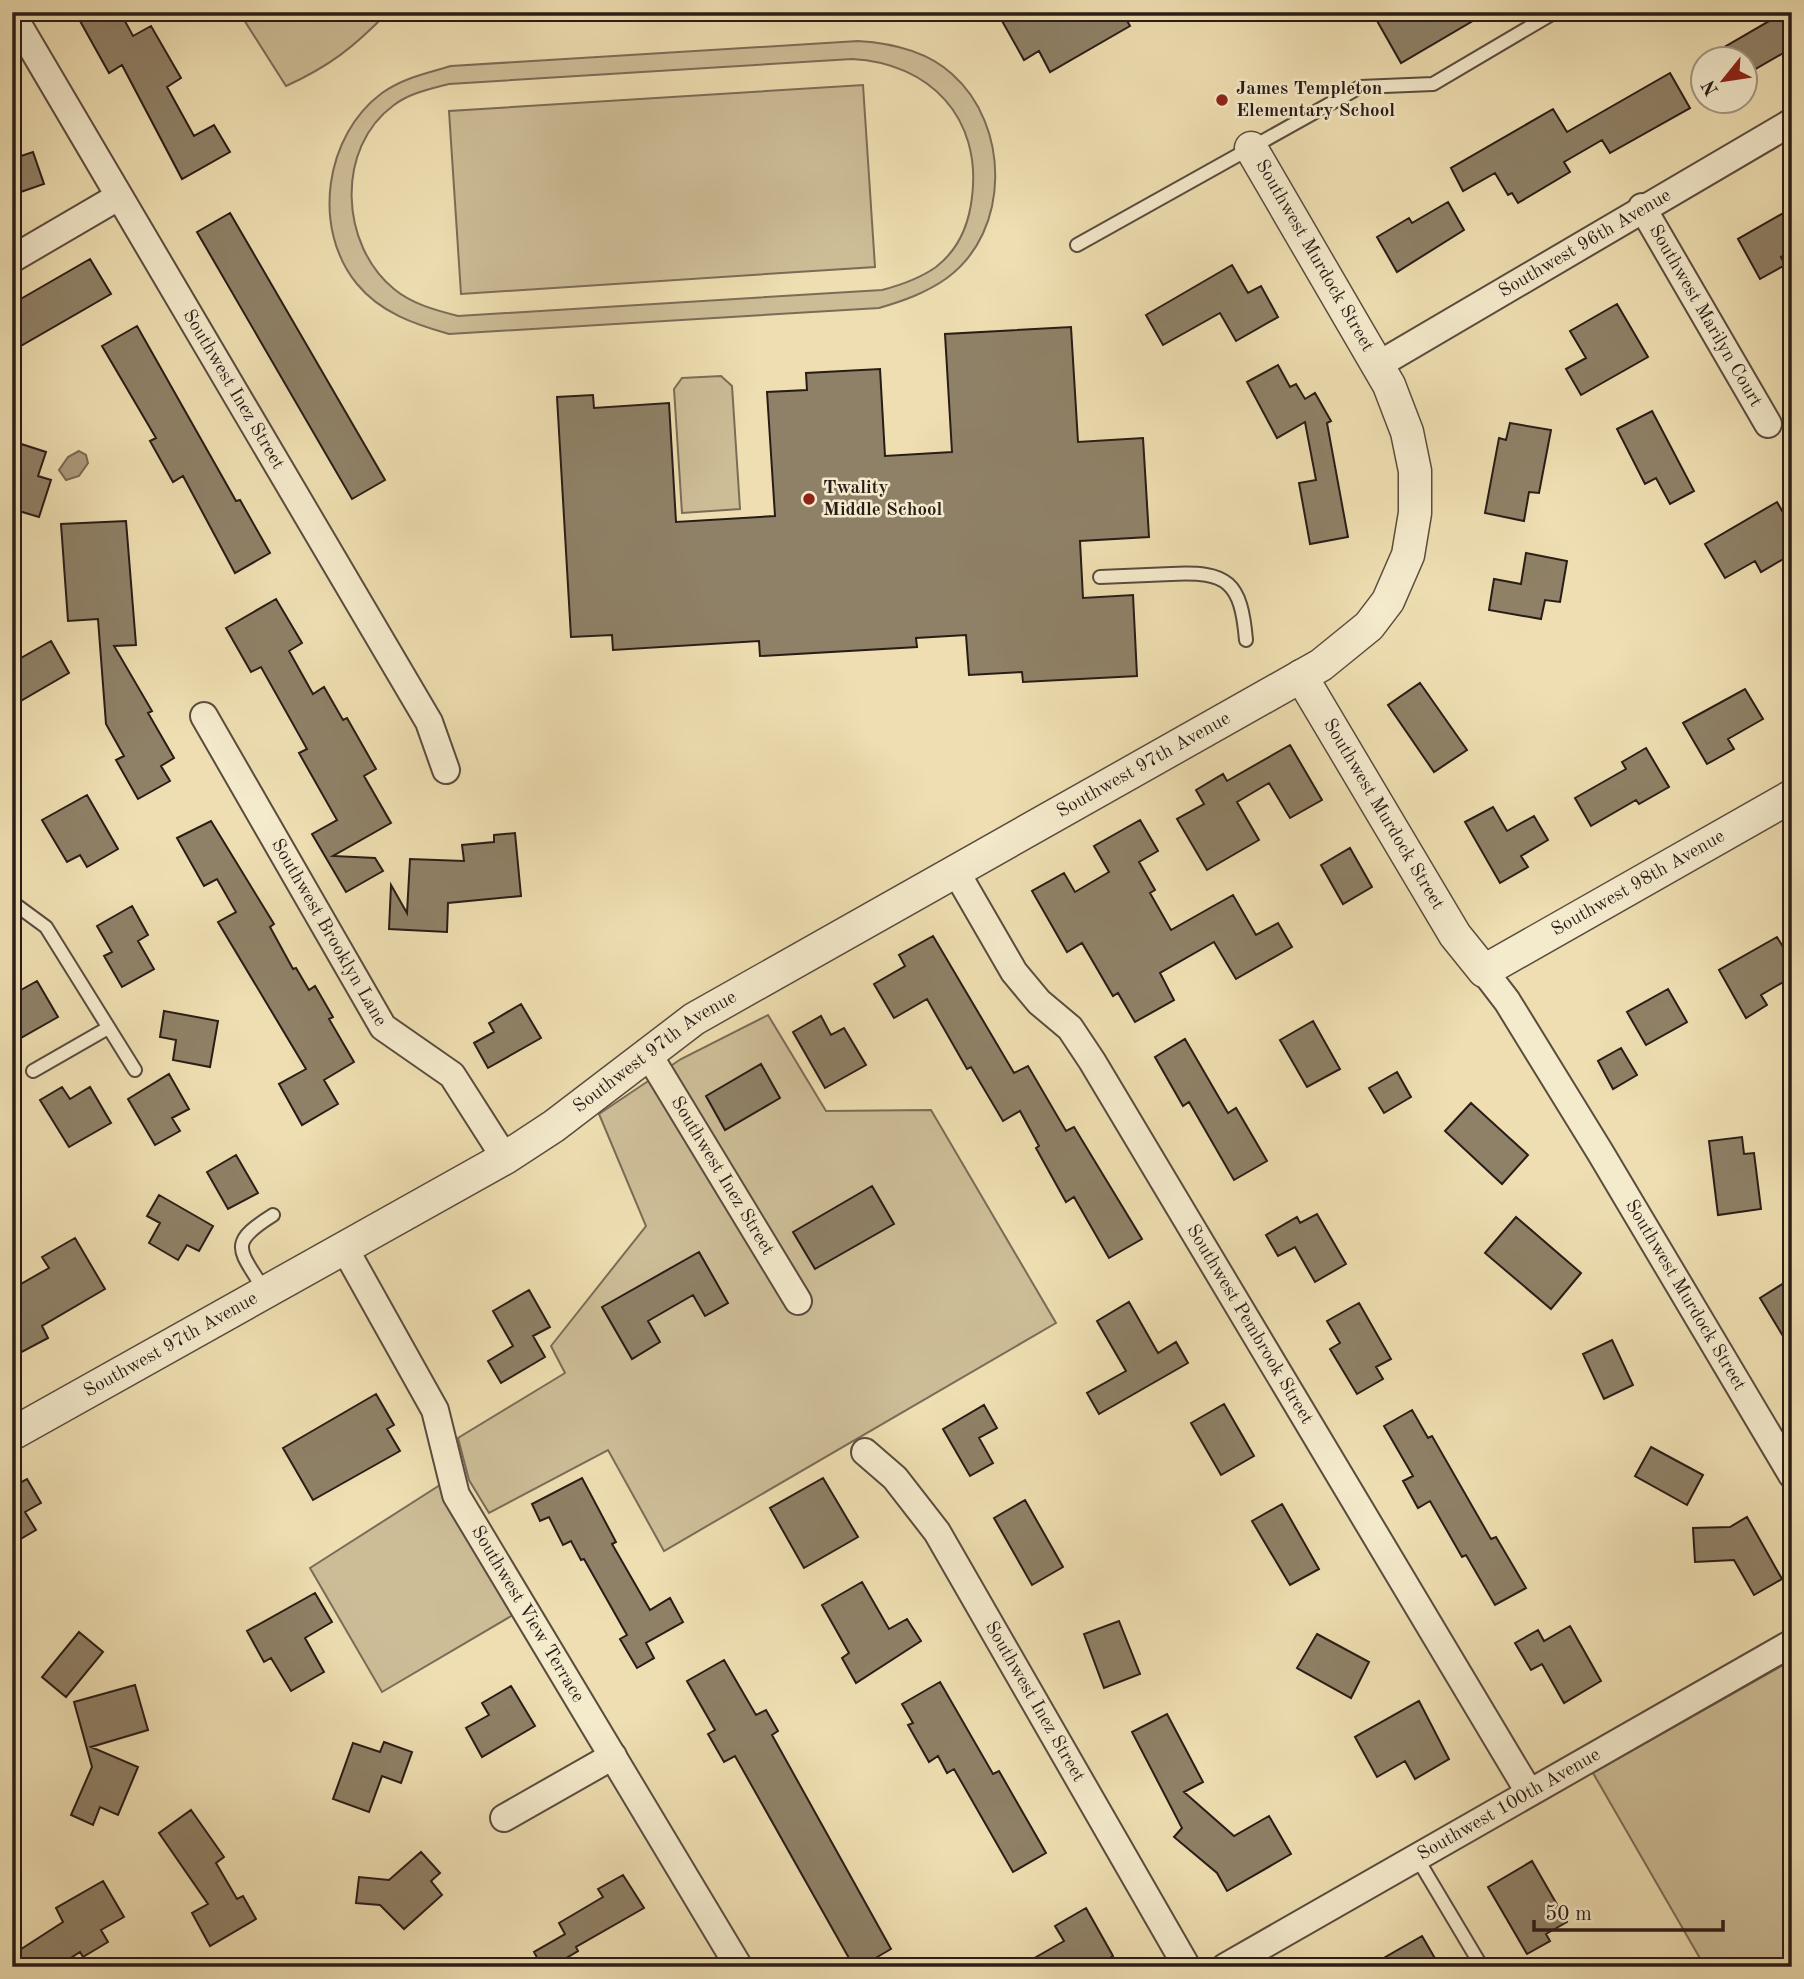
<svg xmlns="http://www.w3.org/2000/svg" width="1804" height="1979" font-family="'Old Standard TT',serif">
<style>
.green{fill:#cdbd97;stroke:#7b6c57;stroke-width:2;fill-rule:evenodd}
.water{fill:#ab9c7d;stroke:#776954;stroke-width:2}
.building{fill:#8f8167;stroke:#291c17;stroke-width:2}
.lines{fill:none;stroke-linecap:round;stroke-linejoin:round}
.service-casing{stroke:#5a4c3e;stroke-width:16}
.minor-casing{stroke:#5a4c3e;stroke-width:30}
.tertiary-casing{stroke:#5a4c3e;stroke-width:35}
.service{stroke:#f4eacc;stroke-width:12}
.minor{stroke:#f4eacc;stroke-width:26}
.tertiary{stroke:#f4eacc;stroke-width:32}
.poi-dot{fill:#8f2418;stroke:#f4eacc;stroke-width:2.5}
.labels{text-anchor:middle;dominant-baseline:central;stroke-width:5;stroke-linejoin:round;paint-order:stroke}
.poi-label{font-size:19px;font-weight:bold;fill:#291c17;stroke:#f4eacc;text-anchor:start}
.street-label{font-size:19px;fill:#291c17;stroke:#f4eacc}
</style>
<rect width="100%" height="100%" fill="#eedeb1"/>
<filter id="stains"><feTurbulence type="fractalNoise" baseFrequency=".00286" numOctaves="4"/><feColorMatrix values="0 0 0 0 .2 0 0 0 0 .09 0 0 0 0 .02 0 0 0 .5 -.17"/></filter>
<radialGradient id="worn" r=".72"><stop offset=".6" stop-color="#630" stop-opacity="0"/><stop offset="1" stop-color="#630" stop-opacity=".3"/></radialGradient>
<path class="green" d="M 239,12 L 388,12 C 354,47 330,66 286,86 Z
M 858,41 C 891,43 927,51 952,74 C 1010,125 1011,231 947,278 C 926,293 903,301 879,308 L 449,334 C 414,324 381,313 357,284 C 311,228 325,135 382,93 C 403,78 427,73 451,66 ZM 852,59 C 930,63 982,118 972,197 C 969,224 958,250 936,267 C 919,279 901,285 882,290 L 458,316 C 435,310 412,304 394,289 C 340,245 335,148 394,105 C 410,93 430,89 449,84 Z
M 863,85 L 875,267 L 461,294 L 449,111 Z
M 721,376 L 732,386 L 740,509 L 682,513 L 674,389 L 682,378 Z
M 768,1015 L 826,1111 L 931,1110 L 1056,1323 L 664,1551 L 608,1450 L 489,1513 L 469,1480 L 458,1438 L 565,1373 L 551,1346 L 646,1226 L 599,1114 L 681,1059 Z
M 440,1485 L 449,1510 L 513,1615 L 382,1692 L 310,1568 Z
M 1792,1660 L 1792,1967 L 1705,1967 L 1593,1773 Z"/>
<path class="water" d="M 79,451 L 86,455 L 88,463 L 79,476 L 66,480 L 59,470 L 68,457 Z"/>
<path class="building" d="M 75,12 L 120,12 L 133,36 L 151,26 L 181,78 L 167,87 L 194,136 L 214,125 L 230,152 L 182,179 L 122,65 L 109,73 Z
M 997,12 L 1122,12 L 1130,26 L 1050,72 L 1039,51 L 1024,60 Z
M 1372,12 L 1488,12 L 1401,63 Z
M 1783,13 L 1792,28 L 1792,48 L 1745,75 L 1745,60 L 1702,60 Z
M 1670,73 L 1690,108 L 1610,153 L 1602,140 L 1564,162 L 1570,172 L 1518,203 L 1512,193 L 1508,195 L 1495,173 L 1463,191 L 1451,168 L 1553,109 L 1567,132 Z
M 33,152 L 44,184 L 12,195 L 12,159 Z
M 1448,202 L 1464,230 L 1397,272 L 1377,237 L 1409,218 L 1412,223 Z
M 1792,208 L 1792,251 L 1781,257 L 1785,265 L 1760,279 L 1738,239 Z
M 230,213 L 385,480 L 352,499 L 197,232 Z
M 90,259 L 111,294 L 12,351 L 12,304 Z
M 1232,265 L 1248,293 L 1261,286 L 1278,317 L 1236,341 L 1220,313 L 1163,345 L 1146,315 Z
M 1617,304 L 1648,357 L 1581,395 L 1566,369 L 1586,358 L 1570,331 Z
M 137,326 L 236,501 L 240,500 L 270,553 L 235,573 L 183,476 L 173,482 L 150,441 L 156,438 L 102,346 Z
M 1071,327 L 1078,442 L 1143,438 L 1149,537 L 1080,541 L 1083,598 L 1133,595 L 1137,676 L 1023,682 L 1022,672 L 969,675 L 966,635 L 916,638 L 917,647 L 760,656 L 759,641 L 613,650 L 612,635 L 571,637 L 557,397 L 593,395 L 594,408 L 669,403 L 676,522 L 775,516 L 767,392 L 807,390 L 806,373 L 880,369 L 885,456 L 952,452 L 945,334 Z
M 1278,365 L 1290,387 L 1296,384 L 1305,399 L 1315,393 L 1331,421 L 1327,423 L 1348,537 L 1310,544 L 1299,483 L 1316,480 L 1305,422 L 1277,438 L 1247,382 Z
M 1652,411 L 1694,491 L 1670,504 L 1656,478 L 1645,484 L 1617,429 Z
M 1510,423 L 1551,430 L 1539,493 L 1529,492 L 1524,521 L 1485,513 L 1499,438 L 1506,440 Z
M 12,441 L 46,452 L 38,476 L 51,480 L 39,517 L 12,509 Z
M 1777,502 L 1792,528 L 1792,554 L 1761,572 L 1755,561 L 1725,578 L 1705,544 Z
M 126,521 L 136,645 L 114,646 L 152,711 L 148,713 L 174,758 L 161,766 L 170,781 L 138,799 L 116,760 L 124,756 L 106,724 L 98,619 L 68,621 L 61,524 Z
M 1526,553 L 1567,561 L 1560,602 L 1545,600 L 1541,619 L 1489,610 L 1494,579 L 1521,584 Z
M 276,599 L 302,643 L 289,651 L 313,694 L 324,687 L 343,720 L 347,718 L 376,769 L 364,776 L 391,823 L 333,856 L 375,858 L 383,871 L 346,892 L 312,834 L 337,820 L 299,753 L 307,749 L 261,667 L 251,672 L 226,628 Z
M 51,641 L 69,673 L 12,706 L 12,663 Z
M 1420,683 L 1467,750 L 1434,772 L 1388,705 Z
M 1745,689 L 1763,719 L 1728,739 L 1734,749 L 1707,764 L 1683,723 Z
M 1290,745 L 1322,800 L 1290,818 L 1269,783 L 1237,802 L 1259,840 L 1207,870 L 1177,819 L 1204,804 L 1196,790 L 1223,774 L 1227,781 Z
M 1646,748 L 1669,787 L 1639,804 L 1636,800 L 1591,826 L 1575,798 L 1626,769 L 1622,762 Z
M 87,795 L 118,849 L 87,867 L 80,855 L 67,862 L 42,820 Z
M 1493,807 L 1507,831 L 1534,816 L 1548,840 L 1521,856 L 1528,867 L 1500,883 L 1465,822 Z
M 1140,820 L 1158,851 L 1139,862 L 1155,890 L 1150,893 L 1171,930 L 1233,895 L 1256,935 L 1278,923 L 1292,947 L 1236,979 L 1214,942 L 1160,973 L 1174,1000 L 1135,1022 L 1118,993 L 1113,996 L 1082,943 L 1067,952 L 1032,891 L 1064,873 L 1075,892 L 1109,872 L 1094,846 Z
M 211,821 L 274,924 L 270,927 L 293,969 L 296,968 L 309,990 L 315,986 L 333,1017 L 329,1019 L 354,1062 L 324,1080 L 338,1104 L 302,1125 L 279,1084 L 306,1069 L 218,922 L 236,912 L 217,879 L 204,886 L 177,838 Z
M 515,833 L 521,896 L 448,903 L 447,932 L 389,929 L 391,885 L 407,913 L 410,859 L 464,861 L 462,845 L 494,842 L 494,835 Z
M 1350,848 L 1372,887 L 1343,904 L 1321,865 Z
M 132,906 L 148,935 L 138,941 L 154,969 L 122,987 L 104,956 L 112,952 L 97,926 Z
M 933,936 L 1014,1073 L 1028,1066 L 1066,1131 L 1074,1127 L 1142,1239 L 1109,1258 L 1074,1197 L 1066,1202 L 1036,1148 L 1039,1146 L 1020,1111 L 1003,1121 L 971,1067 L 967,1069 L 927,999 L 894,1018 L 874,984 L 905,966 L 899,955 Z
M 1777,937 L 1792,962 L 1792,977 L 1761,995 L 1767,1005 L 1746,1018 L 1719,970 Z
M 37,981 L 58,1017 L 12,1043 L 12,995 Z
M 1668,989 L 1687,1022 L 1646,1045 L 1627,1012 Z
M 521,1004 L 541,1038 L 488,1068 L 474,1043 L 494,1032 L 489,1023 Z
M 164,1011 L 218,1021 L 210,1067 L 173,1060 L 176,1040 L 160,1037 Z
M 821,1016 L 831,1035 L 844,1028 L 866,1065 L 825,1088 L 793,1032 Z
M 1313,1021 L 1340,1069 L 1307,1087 L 1280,1040 Z
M 1185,1039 L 1228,1113 L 1236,1108 L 1267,1161 L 1234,1180 L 1189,1102 L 1183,1106 L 1155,1057 Z
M 1621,1048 L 1637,1075 L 1613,1089 L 1598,1061 Z
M 761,1064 L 780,1098 L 725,1130 L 706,1096 Z
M 1397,1072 L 1411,1097 L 1384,1113 L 1369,1088 Z
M 169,1074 L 189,1109 L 172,1118 L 180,1131 L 155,1145 L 128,1099 Z
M 62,1087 L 70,1099 L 90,1087 L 111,1123 L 69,1147 L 40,1100 Z
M 1471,1103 L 1528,1155 L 1502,1184 L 1445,1131 Z
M 1742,1137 L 1744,1154 L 1754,1153 L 1761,1209 L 1718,1215 L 1709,1141 Z
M 236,1155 L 258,1193 L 228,1209 L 207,1172 Z
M 872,1186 L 894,1224 L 815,1269 L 793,1232 Z
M 159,1195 L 213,1226 L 199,1251 L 187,1245 L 178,1260 L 149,1243 L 160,1223 L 147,1216 Z
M 1317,1214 L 1346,1264 L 1315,1282 L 1295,1247 L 1278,1256 L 1266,1235 L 1297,1217 L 1300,1223 Z
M 1516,1217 L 1581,1273 L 1551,1309 L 1485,1253 Z
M 75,1238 L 105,1289 L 42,1326 L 48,1338 L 18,1354 L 12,1343 L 12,1289 L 49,1268 L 42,1257 Z
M 699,1252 L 728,1303 L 705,1316 L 693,1295 L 648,1321 L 660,1342 L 632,1359 L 602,1307 Z
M 1792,1278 L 1792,1351 L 1760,1298 Z
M 529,1290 L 550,1327 L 533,1336 L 545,1357 L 501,1383 L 488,1361 L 513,1346 L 493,1311 Z
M 1129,1302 L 1158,1353 L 1176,1342 L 1188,1363 L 1099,1414 L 1087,1393 L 1126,1371 L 1097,1321 Z
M 1359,1303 L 1391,1359 L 1376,1367 L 1383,1379 L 1357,1394 L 1330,1349 L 1340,1343 L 1327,1321 Z
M 1612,1340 L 1633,1385 L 1604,1399 L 1583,1354 Z
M 376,1394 L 394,1425 L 387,1429 L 400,1451 L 313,1500 L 283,1448 Z
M 1224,1404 L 1254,1456 L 1221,1475 L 1191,1423 Z
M 984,1405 L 997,1428 L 979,1438 L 993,1463 L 970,1476 L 943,1429 Z
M 1412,1410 L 1428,1438 L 1432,1436 L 1491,1539 L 1496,1537 L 1526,1588 L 1495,1605 L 1466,1555 L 1462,1557 L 1430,1501 L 1418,1508 L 1403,1481 L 1413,1476 L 1384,1426 Z
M 1651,1447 L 1703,1475 L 1687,1505 L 1635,1476 Z
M 582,1478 L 616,1542 L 612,1544 L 650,1610 L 670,1598 L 683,1622 L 646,1643 L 654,1658 L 637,1668 L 620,1639 L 627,1635 L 584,1559 L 581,1560 L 571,1541 L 563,1545 L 549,1517 L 540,1521 L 532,1504 Z
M 823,1478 L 858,1537 L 804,1568 L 770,1508 Z
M 27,1479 L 41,1503 L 25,1512 L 36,1530 L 12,1544 L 12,1487 Z
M 1025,1500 L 1063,1567 L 1032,1585 L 994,1518 Z
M 1282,1504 L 1319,1569 L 1290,1585 L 1252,1521 Z
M 1747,1517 L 1782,1579 L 1754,1595 L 1734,1560 L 1695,1562 L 1693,1528 L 1730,1527 Z
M 862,1582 L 889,1629 L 907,1619 L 921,1641 L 856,1683 L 842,1658 L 849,1653 L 822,1605 Z
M 315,1593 L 332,1622 L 305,1638 L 324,1672 L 291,1691 L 271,1658 L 264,1662 L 247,1631 Z
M 1119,1621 L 1140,1674 L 1104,1688 L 1084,1634 Z
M 1570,1626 L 1601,1681 L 1564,1703 L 1542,1664 L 1531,1670 L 1515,1643 L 1538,1630 L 1544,1641 Z
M 79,1632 L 103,1652 L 66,1697 L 42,1677 Z
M 1317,1634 L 1369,1662 L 1351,1698 L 1297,1668 Z
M 724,1660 L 756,1715 L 766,1710 L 778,1731 L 772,1735 L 891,1949 L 860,1967 L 854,1967 L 735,1756 L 724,1762 L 708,1734 L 715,1730 L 687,1681 Z
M 940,1682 L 993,1774 L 999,1771 L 1046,1853 L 1013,1872 L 954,1769 L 947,1773 L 938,1756 L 929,1762 L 908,1725 L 913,1723 L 902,1704 Z
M 135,1685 L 148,1730 L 91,1747 L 138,1767 L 118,1815 L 100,1807 L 93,1825 L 71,1815 L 92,1767 L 74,1702 Z
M 511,1686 L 535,1726 L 482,1757 L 466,1728 L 489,1715 L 482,1703 Z
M 1419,1701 L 1449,1759 L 1415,1779 L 1405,1761 L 1377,1777 L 1355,1737 Z
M 1167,1714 L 1203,1782 L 1184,1792 L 1234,1836 L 1269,1816 L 1291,1854 L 1227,1891 L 1217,1873 L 1174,1837 L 1182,1828 L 1132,1732 Z
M 384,1742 L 412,1752 L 401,1783 L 382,1776 L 369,1812 L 333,1799 L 353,1743 L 380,1752 Z
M 191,1810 L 224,1857 L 216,1863 L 237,1899 L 243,1896 L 256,1919 L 210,1946 L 192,1913 L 208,1904 L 159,1833 Z
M 421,1852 L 440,1873 L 431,1881 L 442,1895 L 404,1929 L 380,1905 L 356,1903 L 359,1877 L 389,1880 Z
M 1532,1861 L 1567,1922 L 1546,1934 L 1550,1941 L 1527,1954 L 1488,1887 Z
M 623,1875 L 644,1908 L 576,1947 L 578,1951 L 551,1967 L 542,1967 L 534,1952 L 565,1934 L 559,1923 L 603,1897 L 598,1889 Z
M 103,1881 L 124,1917 L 101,1930 L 108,1942 L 83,1957 L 80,1952 L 57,1967 L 12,1967 L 12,1955 L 63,1922 L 56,1908 Z
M 1086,1908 L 1113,1956 L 1095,1967 L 1019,1967 L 1064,1941 L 1055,1926 Z
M 1422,1936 L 1440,1967 L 1368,1967 Z"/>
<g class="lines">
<g class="service-casing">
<path id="service" d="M 1077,245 L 1360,87 L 1433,84 L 1555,12
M 1100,577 C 1123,576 1147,575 1171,574 C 1228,571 1241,582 1246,640
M 12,902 L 46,927 L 135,1070
M 33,1071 L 108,1028
M 265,1292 C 241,1250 225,1245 273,1215
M 1417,1858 L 1482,1967"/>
</g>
<g class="minor-casing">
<g id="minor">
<path id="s1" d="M 12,14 L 429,722 L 446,770"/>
<path id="s2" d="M 1642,207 L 1768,424"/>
<path d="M 12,259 L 118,197"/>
<path id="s3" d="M 1378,365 L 1792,122"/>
<path id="s4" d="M 204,716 L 383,1027 L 452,1075 L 505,1158"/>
<path id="s5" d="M 955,870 L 1014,972 L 1039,1002 L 1070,1028 L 1092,1061 L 1529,1792"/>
<path id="s6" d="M 1484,971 L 1507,1001 L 1600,1152 L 1792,1475"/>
<path id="s7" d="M 647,1052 L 798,1301"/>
<path id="s8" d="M 345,1249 L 435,1410 L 456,1495 L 739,1967"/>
<path id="s9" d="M 865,1452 L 895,1478 L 937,1532 L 1187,1967"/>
<path d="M 504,1818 L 613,1756"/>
<path id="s10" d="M 1225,1967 L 1792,1643"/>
</g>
</g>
<g class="tertiary-casing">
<g id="tertiary">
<path id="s11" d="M 1301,676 L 1455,935 L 1484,971 L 1792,796"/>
<path id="s12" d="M 12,1434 L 505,1158 L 554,1126 L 694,1019 L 1321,665 L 1369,626 L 1388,601 L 1408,555 L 1415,513 L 1415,471 L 1407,432 L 1389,385 L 1251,148"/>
</g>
</g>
<use href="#service" class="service"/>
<use href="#minor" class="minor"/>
<use href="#tertiary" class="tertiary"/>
</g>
<g class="poi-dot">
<circle cx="1222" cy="100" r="7"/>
<circle cx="809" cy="499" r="7"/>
</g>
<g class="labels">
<g class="poi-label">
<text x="1236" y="89">James Templeton<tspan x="1236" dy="22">Elementary School</tspan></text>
<text x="823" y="488">Twality<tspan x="823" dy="22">Middle School</tspan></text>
</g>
<g class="street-label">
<text stroke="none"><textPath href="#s3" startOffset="240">Southwest 96th Avenue</textPath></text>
<text transform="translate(1314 256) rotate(60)">Southwest Murdock Street</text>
<text stroke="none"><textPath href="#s2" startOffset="126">Southwest Marilyn Court</textPath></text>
<text stroke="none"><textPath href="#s1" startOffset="436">Southwest Inez Street</textPath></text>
<text stroke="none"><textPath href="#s12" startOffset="1316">Southwest 97th Avenue</textPath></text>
<text stroke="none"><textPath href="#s11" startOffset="161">Southwest Murdock Street</textPath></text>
<text stroke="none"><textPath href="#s11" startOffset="525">Southwest 98th Avenue</textPath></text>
<text stroke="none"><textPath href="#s4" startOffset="250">Southwest Brooklyn Lane</textPath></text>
<text stroke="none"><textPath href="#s12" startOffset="749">Southwest 97th Avenue</textPath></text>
<text stroke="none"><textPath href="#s7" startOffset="145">Southwest Inez Street</textPath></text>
<text stroke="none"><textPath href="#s6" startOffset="382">Southwest Murdock Street</textPath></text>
<text stroke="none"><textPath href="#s5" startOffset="544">Southwest Pembrook Street</textPath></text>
<text stroke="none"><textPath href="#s12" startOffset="182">Southwest 97th Avenue</textPath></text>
<text stroke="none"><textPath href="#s8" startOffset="411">Southwest View Terrace</textPath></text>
<text stroke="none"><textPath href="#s9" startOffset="304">Southwest Inez Street</textPath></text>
<text stroke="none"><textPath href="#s10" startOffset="327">Southwest 100th Avenue</textPath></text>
</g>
</g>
<rect width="1804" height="1979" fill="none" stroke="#eedeb1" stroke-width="42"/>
<rect x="14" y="14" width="1776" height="1951" fill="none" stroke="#291c17" stroke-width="3.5"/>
<rect x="21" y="21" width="1762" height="1937" fill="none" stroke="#291c17" stroke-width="2"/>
<g transform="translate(1724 80) rotate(240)"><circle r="33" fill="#f4eacc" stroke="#a39884" stroke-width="2"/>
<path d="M0-5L12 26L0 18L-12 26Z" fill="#8f2418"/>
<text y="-10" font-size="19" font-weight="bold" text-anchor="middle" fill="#291c17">N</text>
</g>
<path d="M1534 1920v10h189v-10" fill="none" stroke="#291c17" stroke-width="3.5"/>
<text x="1545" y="1920" font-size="21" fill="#291c17" stroke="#f4eacc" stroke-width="5" paint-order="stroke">50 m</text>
<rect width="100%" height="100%" filter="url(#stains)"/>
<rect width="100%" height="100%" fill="url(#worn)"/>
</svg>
